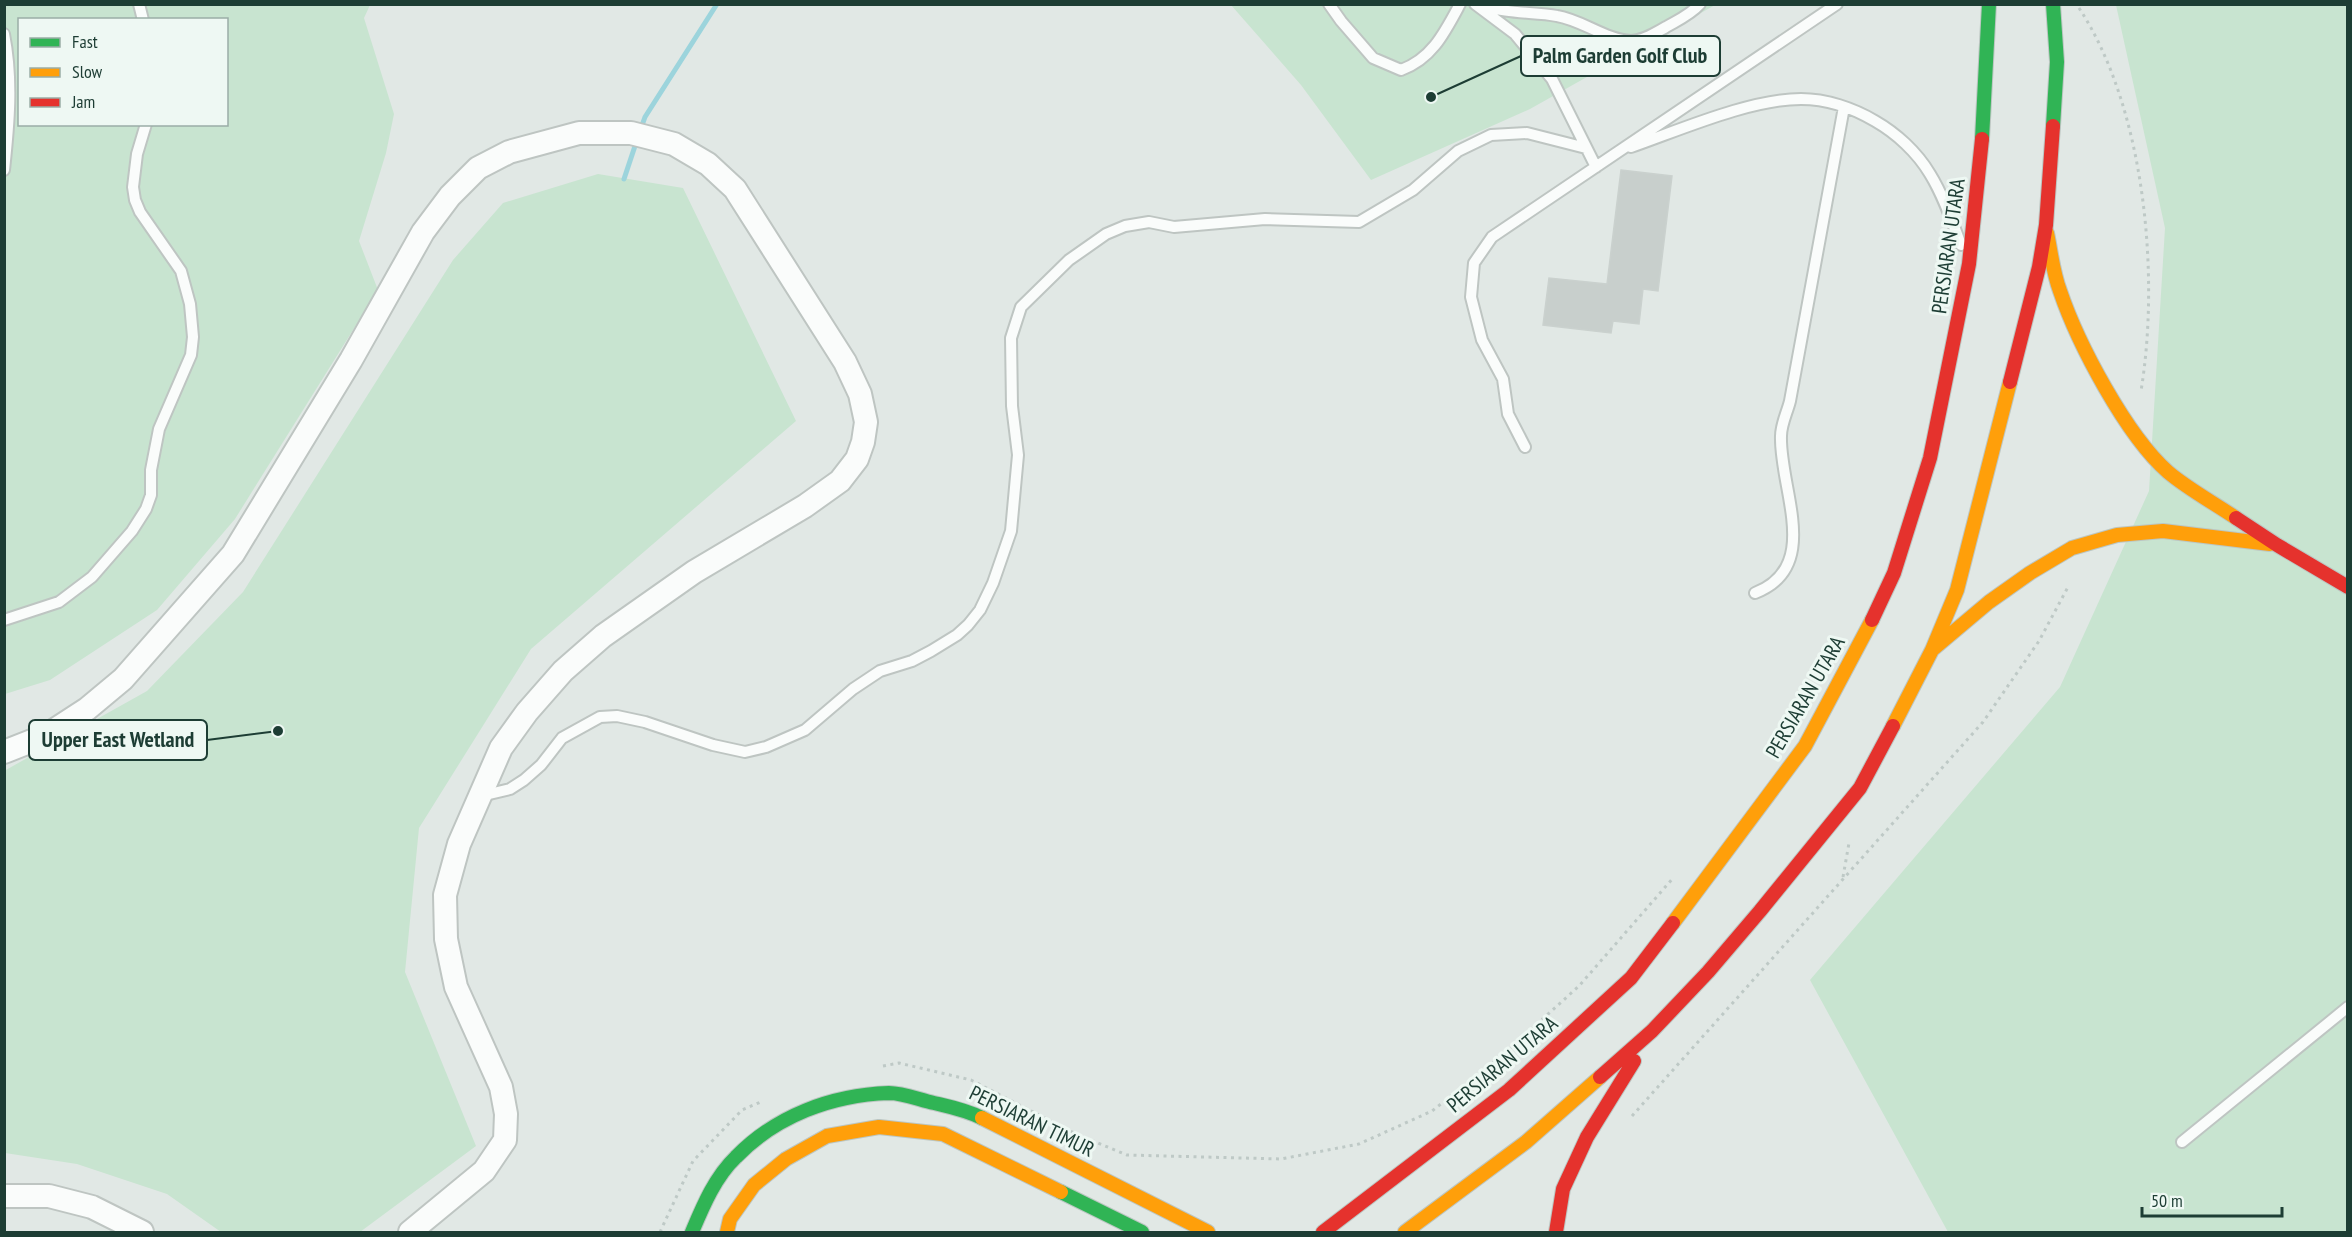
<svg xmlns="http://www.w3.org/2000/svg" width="2352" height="1237" font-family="'PT Sans Narrow',sans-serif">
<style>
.green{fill:#c8e4d0;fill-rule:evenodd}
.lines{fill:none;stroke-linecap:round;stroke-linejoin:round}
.stream{stroke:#9cd4dc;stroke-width:5}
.building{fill:#c8cfcc;stroke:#cad1ce;stroke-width:1.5}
.lane-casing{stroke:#bec5c2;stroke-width:14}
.street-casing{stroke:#bec5c2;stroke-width:26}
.fast-casing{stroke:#bcc6c2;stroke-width:16}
.slow-casing{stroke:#bcc6c2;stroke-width:16}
.jam-casing{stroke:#bcc6c2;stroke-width:16}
.path{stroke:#bec9c6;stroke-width:3;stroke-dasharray:3 4.5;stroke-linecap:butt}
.lane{stroke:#fafcfb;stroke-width:10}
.street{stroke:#fafcfb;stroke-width:22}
.fast{stroke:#30b455;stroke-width:14}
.slow{stroke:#ff9f0a;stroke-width:14}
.jam{stroke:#e5322d;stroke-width:14}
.labels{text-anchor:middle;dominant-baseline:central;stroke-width:6;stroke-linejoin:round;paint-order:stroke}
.street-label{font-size:21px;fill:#1d3d34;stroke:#eef8f3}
.leader{fill:none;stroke:#1d3d34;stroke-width:2}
.callout-dot{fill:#1d3d34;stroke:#eef8f3;stroke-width:2}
.callout{fill:#eef8f3;stroke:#1d3d34;stroke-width:2}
.callout-label{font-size:22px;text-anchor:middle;font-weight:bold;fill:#1d3d34}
</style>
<rect width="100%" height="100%" fill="#e1e8e5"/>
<path class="green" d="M 5,5 L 370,5 L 364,18 L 394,114 L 386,153 L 359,241 L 378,290 L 235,519 L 157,610 L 50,680 L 5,694 ZM 20,20 L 226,20 L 226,124 L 20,124 Z
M 1231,5 L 1715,5 L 1530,109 L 1371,180 L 1301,85 Z
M 2116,5 L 2347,5 L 2347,1232 L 1948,1232 L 1810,980 L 2060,687 L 2149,491 L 2165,228 Z
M 598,174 L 683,188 L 796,421 L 531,649 L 419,828 L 405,972 L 476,1146 L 360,1232 L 221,1232 L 167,1194 L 77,1164 L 5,1153 L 4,771 L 147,691 L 243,592 L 453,260 L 503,203 Z"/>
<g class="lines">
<path class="stream" d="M 640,131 L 645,117 L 717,4
M 624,179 L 637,140"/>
</g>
<path class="building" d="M 1621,170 L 1672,176 L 1658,291 L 1643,289 L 1639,324 L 1613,321 L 1611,333 L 1543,325 L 1549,278 L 1607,284 Z"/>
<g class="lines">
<g class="lane-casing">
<path id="lane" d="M 139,4 L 143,20
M 1329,4 L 1341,21 L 1373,58 L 1401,70 C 1432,59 1445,32 1460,4
M 1475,4 L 1515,34 L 1552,79 L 1596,167
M 1484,4 C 1505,15 1534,11 1557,16 C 1582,20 1606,40 1631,41 C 1643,41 1655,33 1666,27 C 1678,20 1690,15 1700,4
M 4,34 C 13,79 9,124 4,170
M 1631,147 C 1680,130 1750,99 1801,99 C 1826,99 1853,108 1875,121 C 1896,133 1917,152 1930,174 C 1943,195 1952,221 1961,245
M 1525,447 L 1508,414 L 1503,379 L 1482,340 L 1471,297 L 1474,263 L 1492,237 L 1837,4
M 1755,593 C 1823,567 1779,488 1781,436 C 1781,424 1787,413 1790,401 L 1844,107
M 4,620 L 59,602 L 92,577 L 132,531 L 146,509 L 151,495 L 151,470 L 159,429 L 191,355 L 193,337 L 190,304 L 181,271 L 140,212 L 135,200 L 133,187 L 137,154 L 146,124
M 481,796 L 510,789 L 524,780 L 541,765 L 562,738 L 600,717 L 617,716 L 645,722 L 713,745 L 745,752 L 766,747 L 805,730 L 853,689 L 880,671 L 912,661 L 931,651 L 957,635 L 968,625 L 980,610 L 993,583 L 1011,531 L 1018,455 L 1012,406 L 1011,338 L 1021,307 L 1069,260 L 1106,234 L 1125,226 L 1149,222 L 1174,227 L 1265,219 L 1359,222 L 1413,190 L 1458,151 L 1491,135 L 1527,133 L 1586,148
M 2182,1142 L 2348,1007"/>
</g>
<g class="street-casing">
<path id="street" d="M 4,752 L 47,735 L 87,709 L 123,679 L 233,554 L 351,360 L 423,232 L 450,196 L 478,168 L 509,152 L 579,133 L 631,133 L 674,144 L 708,164 L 735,189 L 845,362 L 860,394 L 866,422 L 863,442 L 857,459 L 840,481 L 805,506 L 694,572 L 603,636 L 563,671 L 527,712 L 501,748 L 459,844 L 445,895 L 446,939 L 456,987 L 501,1087 L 506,1114 L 505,1140 L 484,1171 L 410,1232
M 4,1196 L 49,1196 L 92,1207 L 142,1232"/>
</g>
<g class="fast-casing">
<path id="fast" d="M 2053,126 L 2057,62 L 2053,4
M 1982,139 L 1989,4
M 1061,1192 L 1142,1232
M 692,1232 C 703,1206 715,1177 736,1157 C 776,1116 831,1095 889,1093 C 903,1093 920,1100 934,1103 C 951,1107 966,1110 982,1118"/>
</g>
<g class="slow-casing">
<path id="slow" d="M 2047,233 C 2051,252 2053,273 2060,291 C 2078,344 2126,435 2168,472 C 2188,489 2214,503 2236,518
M 1932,650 L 1989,602 L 2030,573 L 2072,548 L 2117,535 L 2163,531 L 2270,544
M 1893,726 L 1932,650 L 1957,590 L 2010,382
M 1673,923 L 1805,746 L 1872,620
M 982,1118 L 1208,1232
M 727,1232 L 730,1219 L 754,1185 L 786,1159 L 827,1136 L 879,1127 L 943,1134 L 1061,1192
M 1405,1232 L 1526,1142 L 1600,1077"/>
</g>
<g class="jam-casing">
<path id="jam" d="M 2010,382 L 2039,267 L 2046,225 L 2053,126
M 2236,518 L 2277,545 L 2348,587
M 1872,620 L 1894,573 L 1930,458 L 1969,264 L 1982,139
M 1600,1077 L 1652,1031 L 1708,972 L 1760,911 L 1860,788 L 1893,726
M 1323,1232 L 1509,1090 L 1631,978 L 1673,923
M 1556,1232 L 1563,1189 L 1587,1137 L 1634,1061"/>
</g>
<path class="path" d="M 2079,8 C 2145,108 2160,275 2141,391
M 1843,877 L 1849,843
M 883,1066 L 899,1063 L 971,1080 L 1076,1134 L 1127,1155 L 1281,1159 L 1359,1144 L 1432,1111 L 1504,1054 L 1579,986 L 1674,877
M 1632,1116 L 1983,722 L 2039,641 L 2068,587
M 660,1232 L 693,1161 L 742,1110 L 763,1101"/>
<use href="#lane" class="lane"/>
<use href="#street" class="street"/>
<use href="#fast" class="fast"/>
<use href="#slow" class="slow"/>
<use href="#jam" class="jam"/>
</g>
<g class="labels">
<g class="street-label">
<text transform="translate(1948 246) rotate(-82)">PERSIARAN UTARA</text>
<text transform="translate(1805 697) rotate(-60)">PERSIARAN UTARA</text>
<text transform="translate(1502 1064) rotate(-40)">PERSIARAN UTARA</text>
<text transform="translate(1032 1121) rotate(26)">PERSIARAN TIMUR</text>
</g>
</g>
<path class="leader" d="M1431 97L1521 56M278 731L207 740"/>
<g class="callout-dot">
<circle cx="1431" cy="97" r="6"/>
<circle cx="278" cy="731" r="6"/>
</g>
<g class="callout">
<rect x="1521" y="36" width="199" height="40" rx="6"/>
<rect x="29" y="720" width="178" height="40" rx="6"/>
</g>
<g class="callout-label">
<text x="1620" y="63">Palm Garden Golf Club</text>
<text x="118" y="747">Upper East Wetland</text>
</g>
<rect width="2352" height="1237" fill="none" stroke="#1d3d34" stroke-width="12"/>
<rect x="18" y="18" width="210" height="108" fill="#eef8f3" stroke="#9aada7" stroke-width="1.5"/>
<rect x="30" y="38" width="30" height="9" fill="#30b455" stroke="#9aada7" stroke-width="1.5"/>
<text x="72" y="48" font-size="18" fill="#1d3d34">Fast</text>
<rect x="30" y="68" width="30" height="9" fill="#ff9f0a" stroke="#9aada7" stroke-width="1.5"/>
<text x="72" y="78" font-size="18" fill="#1d3d34">Slow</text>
<rect x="30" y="98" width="30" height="9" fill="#e5322d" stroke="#9aada7" stroke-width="1.5"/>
<text x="72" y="108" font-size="18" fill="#1d3d34">Jam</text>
<path d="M2142 1207v9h140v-9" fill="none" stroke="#1d3d34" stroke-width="3"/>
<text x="2151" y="1207" font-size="18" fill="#1d3d34" stroke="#eef8f3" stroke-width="4.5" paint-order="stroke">50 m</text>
</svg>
